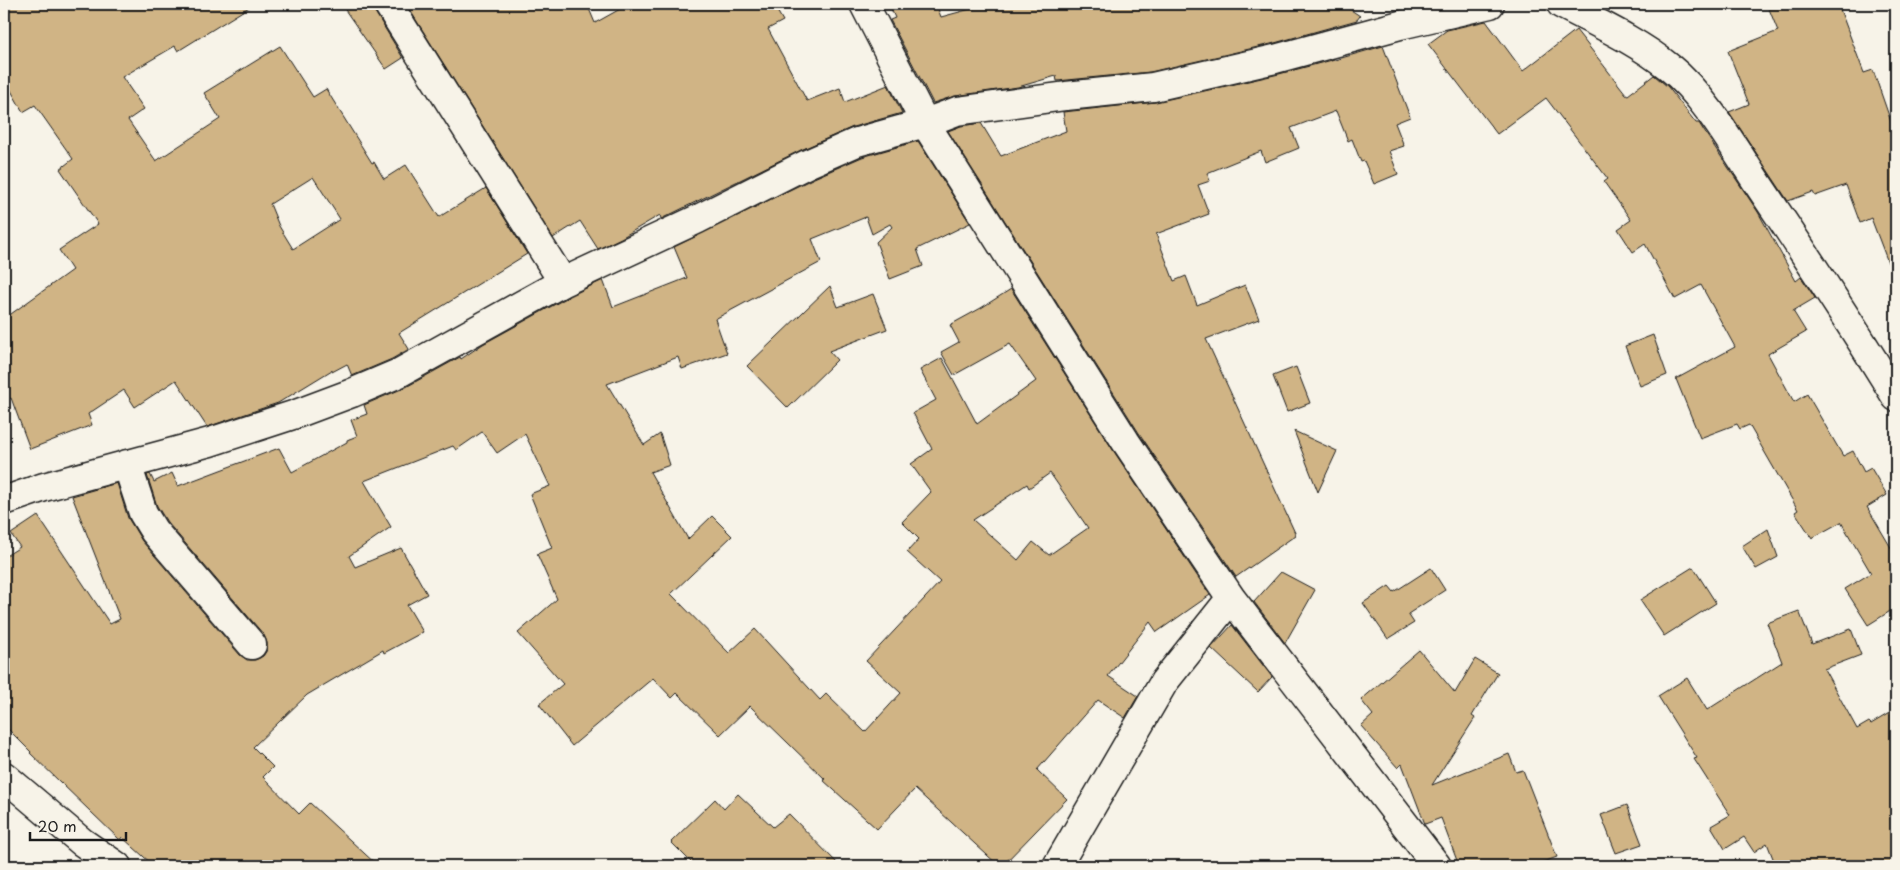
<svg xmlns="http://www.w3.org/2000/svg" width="1900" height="870" font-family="'Playpen Sans',sans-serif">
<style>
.building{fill:#d0b485;stroke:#1c1c1c;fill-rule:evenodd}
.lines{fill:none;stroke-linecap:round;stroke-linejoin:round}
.street-casing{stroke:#1c1c1c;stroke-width:31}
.street{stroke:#f7f3e8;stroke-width:28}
</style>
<rect width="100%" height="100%" fill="#f7f3e8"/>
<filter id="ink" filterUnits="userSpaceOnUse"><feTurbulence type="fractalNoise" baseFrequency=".02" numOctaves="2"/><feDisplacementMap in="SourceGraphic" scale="10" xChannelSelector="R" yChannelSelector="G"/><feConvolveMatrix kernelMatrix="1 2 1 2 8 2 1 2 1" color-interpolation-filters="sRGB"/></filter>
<g filter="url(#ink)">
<path class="building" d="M 4,4 L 254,4 L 178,51 L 175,46 L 122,77 L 144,109 L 128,120 L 156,161 L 220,119 L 204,93 L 280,46 L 313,97 L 326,89 L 372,163 L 374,162 L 384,179 L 406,165 L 439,217 L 486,188 L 527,254 L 399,333 L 409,349 L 392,359 L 352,376 L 347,364 L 332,372 L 332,370 L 278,403 L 207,427 L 176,380 L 135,407 L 124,390 L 88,414 L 92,425 L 30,449 L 11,398 L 4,401 L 4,319 L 72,270 L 59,250 L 98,224 L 60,169 L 73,159 L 35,105 L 23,112 L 4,78 ZM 313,177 L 340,219 L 293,249 L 279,226 L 270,204 Z
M 341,4 L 373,4 L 375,12 L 403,58 L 386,69 Z
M 406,4 L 587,4 L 595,23 L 629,4 L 773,4 L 783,21 L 768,29 L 807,101 L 840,88 L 845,102 L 888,85 L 902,113 L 853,127 L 801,150 L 661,219 L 660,215 L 621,238 L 598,249 L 580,221 L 553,238 Z
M 889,4 L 936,4 L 941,17 L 989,4 L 1342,4 L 1360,16 L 1357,20 L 1271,44 L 1150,72 L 1057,81 L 1056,76 L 1018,87 L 955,96 L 933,103 L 890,20 L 895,18 Z
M 1767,4 L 1838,4 L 1864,73 L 1873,70 L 1896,136 L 1896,278 L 1894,278 L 1871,218 L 1860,223 L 1846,185 L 1815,196 L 1813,192 L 1788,201 L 1729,112 L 1749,104 L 1728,51 L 1778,31 Z
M 1486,21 L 1523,71 L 1576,30 L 1626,94 L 1628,95 L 1654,75 L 1668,87 L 1696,123 L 1699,123 L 1704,131 L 1758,212 L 1796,281 L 1801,277 L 1815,298 L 1793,311 L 1806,332 L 1768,354 L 1794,402 L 1807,394 L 1843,456 L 1853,451 L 1864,472 L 1871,468 L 1887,495 L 1867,507 L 1896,556 L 1896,617 L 1892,610 L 1868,625 L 1845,589 L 1871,573 L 1841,522 L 1812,538 L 1795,512 L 1798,510 L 1749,425 L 1740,429 L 1737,424 L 1700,438 L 1676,379 L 1735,347 L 1701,285 L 1675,299 L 1645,244 L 1633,252 L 1618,229 L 1631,220 L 1604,182 L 1608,179 L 1546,98 L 1497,134 L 1428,44 L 1447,30 Z
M 1383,46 L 1410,117 L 1395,123 L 1404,146 L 1389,151 L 1398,174 L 1374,184 L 1364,161 L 1361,162 L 1352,139 L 1348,141 L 1336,111 L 1291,128 L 1299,148 L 1265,162 L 1261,151 L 1207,173 L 1210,181 L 1198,185 L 1209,214 L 1156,234 L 1174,281 L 1186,276 L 1197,305 L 1245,285 L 1259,319 L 1206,339 L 1296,535 L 1236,577 L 1139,433 L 948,131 L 961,126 L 981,123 L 1001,156 L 1066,131 L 1063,112 L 1156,102 L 1279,74 L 1332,60 L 1331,61 Z
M 918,141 L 970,223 L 917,249 L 923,266 L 890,279 L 876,242 L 892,227 L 890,224 L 872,234 L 866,217 L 812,239 L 821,262 L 715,319 L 727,353 L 682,369 L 678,357 L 607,384 L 644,445 L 660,434 L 670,465 L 650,472 L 688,539 L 712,516 L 732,536 L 671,594 L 729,653 L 755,629 L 820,700 L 826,694 L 865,732 L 901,693 L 866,661 L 940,582 L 907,552 L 919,539 L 902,522 L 931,492 L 911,464 L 932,449 L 913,413 L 936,400 L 920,370 L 942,358 L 977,424 L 1036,381 L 1010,344 L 954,375 L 941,352 L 959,342 L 950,325 L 981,308 L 1011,289 L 1113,450 L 1210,595 L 1157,632 L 1150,622 L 1108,676 L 1138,696 L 1125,718 L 1098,700 L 1037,770 L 1067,799 L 1002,866 L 999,866 L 915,789 L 877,829 L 823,780 L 825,779 L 750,706 L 720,735 L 677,693 L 672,698 L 653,678 L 572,746 L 539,704 L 563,684 L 518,633 L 557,599 L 537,554 L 552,548 L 530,494 L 550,486 L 525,434 L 497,453 L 482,432 L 456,450 L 453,446 L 364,481 L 391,527 L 349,556 L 355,567 L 401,548 L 427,594 L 407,605 L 423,632 L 384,653 L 383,650 L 307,695 L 253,747 L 273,767 L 263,777 L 299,814 L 310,803 L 378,866 L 154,866 L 122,837 L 120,840 L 30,753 L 31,752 L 4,725 L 4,557 L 20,547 L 11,534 L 38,516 L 110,624 L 120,619 L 72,496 L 117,483 L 128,518 L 142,541 L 240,655 L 247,660 L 255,660 L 263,656 L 267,650 L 267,643 L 264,635 L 167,522 L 157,506 L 147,475 L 150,474 L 154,482 L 172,473 L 178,486 L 279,448 L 292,472 L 347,442 L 347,440 L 357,436 L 351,420 L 367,414 L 364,405 L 406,387 L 460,357 L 461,359 L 483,344 L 570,296 L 603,280 L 613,307 L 687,278 L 674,247 L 814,178 L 862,157 ZM 1050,473 L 1088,528 L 1049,555 L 1033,542 L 1018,560 L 973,520 L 1027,484 L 1029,488 Z
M 830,286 L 838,307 L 873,294 L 887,329 L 829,351 L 837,360 L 788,408 L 747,366 Z
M 1653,335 L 1667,375 L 1640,386 L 1625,346 Z
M 1296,367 L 1310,403 L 1287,412 L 1273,376 Z
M 1294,431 L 1337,451 L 1318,492 Z
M 1768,529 L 1778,557 L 1756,569 L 1742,546 Z
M 1693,567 L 1716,603 L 1664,636 L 1640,600 Z
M 1431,568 L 1445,590 L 1408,614 L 1414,623 L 1388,639 L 1363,603 L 1389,586 L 1394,592 Z
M 1281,572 L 1315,590 L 1285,643 L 1254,602 Z
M 1799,611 L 1812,644 L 1851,629 L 1861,655 L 1824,669 L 1857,729 L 1869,722 L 1871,724 L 1896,709 L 1896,866 L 1776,866 L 1767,843 L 1754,852 L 1744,837 L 1725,849 L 1711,826 L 1730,815 L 1694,759 L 1697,758 L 1658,696 L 1687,678 L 1707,710 L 1782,662 L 1767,623 Z
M 1232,625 L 1272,677 L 1258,692 L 1211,648 Z
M 1419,650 L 1455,693 L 1475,659 L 1498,673 L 1472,716 L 1475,718 L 1432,785 L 1509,754 L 1516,772 L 1523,770 L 1557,857 L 1533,866 L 1459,866 L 1441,818 L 1425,824 L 1402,764 L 1398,768 L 1361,726 L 1373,715 L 1361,700 Z
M 738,794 L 773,827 L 789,814 L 840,866 L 695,866 L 671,842 L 715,799 L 724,809 Z
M 1627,805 L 1642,844 L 1616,853 L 1601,815 Z"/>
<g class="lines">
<g class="street-casing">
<path id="street" d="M 388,4 L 563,282
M 864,4 L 925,123 L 1126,442 L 1231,598 L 1437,866
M 1561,4 C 1597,23 1637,41 1669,67 C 1704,95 1733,146 1758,184 C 1805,254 1852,325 1896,397
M 127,464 L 143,513 L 154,531 L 252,645
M 4,501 L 44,487 L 210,442 L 296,414 L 352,393 L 399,373 L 563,282 L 698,219 L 807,164 L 857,142 L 925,123 L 957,111 L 1066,96 L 1153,87 L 1275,59 L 1400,25 L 1490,4
M 4,776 L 82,842 L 117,866
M 1057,866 L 1164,682 L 1231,598"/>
</g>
<use href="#street" class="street"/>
</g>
</g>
<rect width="1900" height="870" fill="none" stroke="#f7f3e8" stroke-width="20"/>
<rect x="10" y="10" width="1880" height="850" fill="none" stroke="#1c1c1c" stroke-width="2" filter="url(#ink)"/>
<path d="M30 832v8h96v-8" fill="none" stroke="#1c1c1c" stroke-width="2.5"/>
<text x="38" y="832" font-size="15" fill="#1c1c1c" stroke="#f7f3e8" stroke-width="4" paint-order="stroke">20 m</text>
</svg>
